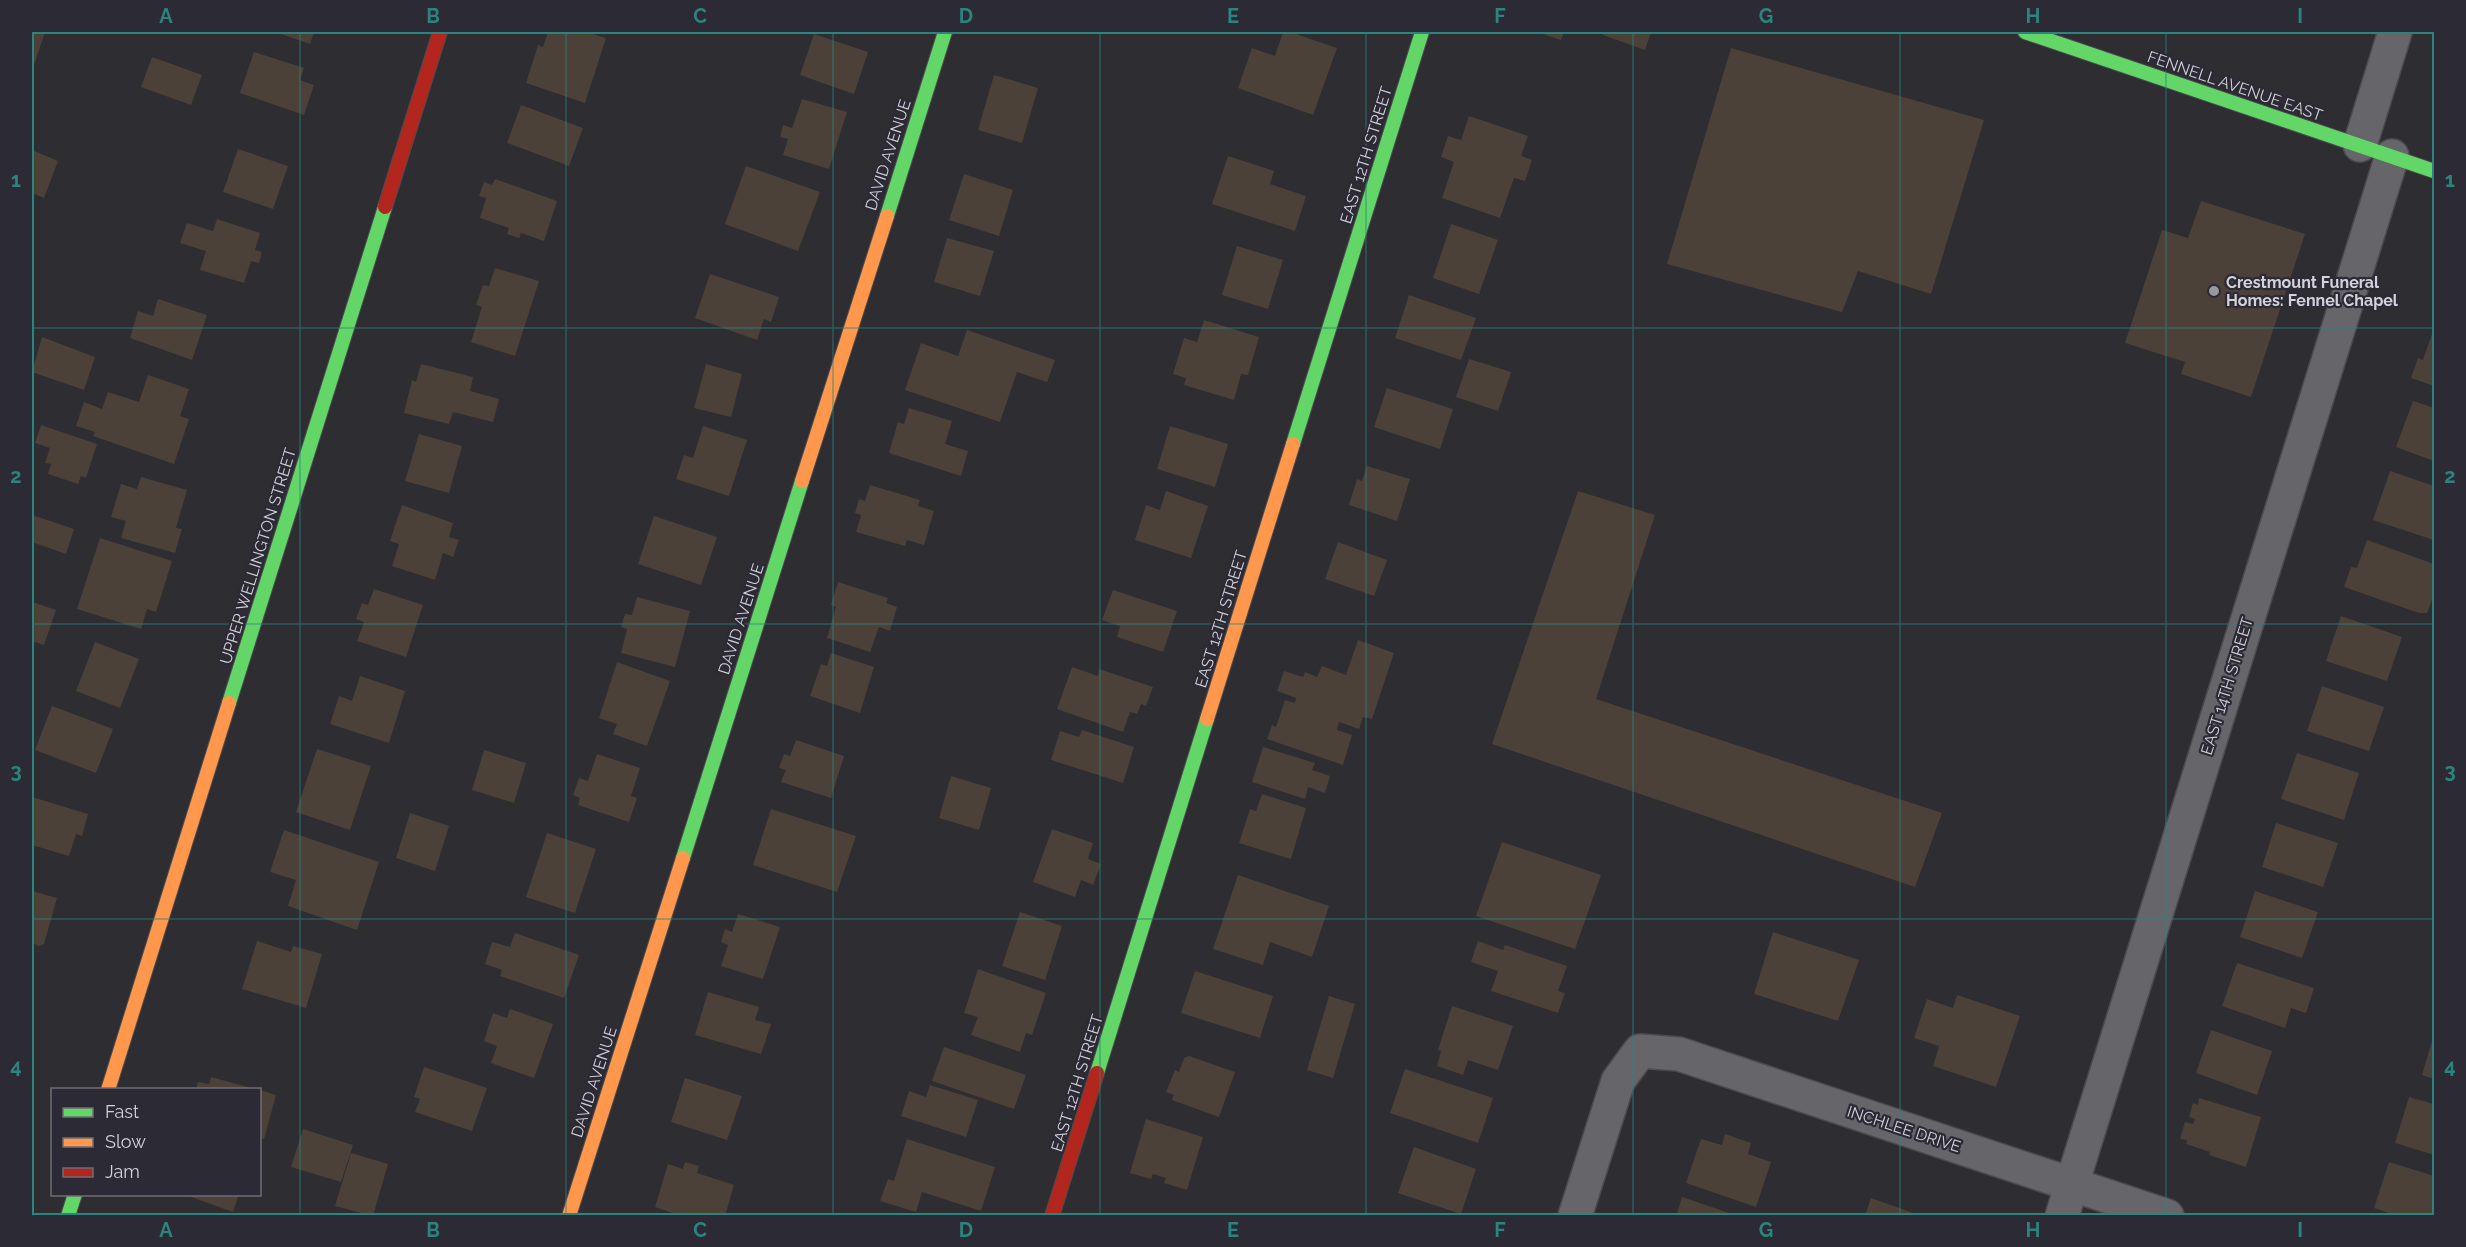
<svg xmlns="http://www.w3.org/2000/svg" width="2466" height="1247" font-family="Raleway,sans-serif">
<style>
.building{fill:#4c4139}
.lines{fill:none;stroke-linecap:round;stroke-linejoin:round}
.street-casing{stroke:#4c4a50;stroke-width:36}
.fast-casing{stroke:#4c4a50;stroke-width:16}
.slow-casing{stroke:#4c4a50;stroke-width:16}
.jam-casing{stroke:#4c4a50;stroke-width:16}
.street{stroke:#666569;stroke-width:33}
.fast{stroke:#63d668;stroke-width:14}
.slow{stroke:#ff974d;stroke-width:14}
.jam{stroke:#b3261e;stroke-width:14}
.grid{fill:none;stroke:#2c847e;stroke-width:1.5;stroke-opacity:0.55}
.poi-dot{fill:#99989f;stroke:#2c2a35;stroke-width:2}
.labels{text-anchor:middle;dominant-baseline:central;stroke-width:4.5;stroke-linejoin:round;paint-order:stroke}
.street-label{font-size:16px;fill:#d3d1d9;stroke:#2c2a35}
.poi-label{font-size:16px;font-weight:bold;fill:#d3d1d9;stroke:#2c2a35;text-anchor:start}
.neatline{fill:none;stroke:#2c847e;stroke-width:2}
.grid-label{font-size:20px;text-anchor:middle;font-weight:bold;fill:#2c847e}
</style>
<rect width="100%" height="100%" fill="#2d2d32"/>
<path class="building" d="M 32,32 L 45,32 L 32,71 Z
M 275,32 L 314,32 L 310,44 Z
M 548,32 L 586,32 L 606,38 L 585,103 L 526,83 L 538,45 L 543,47 Z
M 1283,32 L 1290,32 L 1337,48 L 1313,115 L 1238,88 L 1252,48 L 1275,56 Z
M 1537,32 L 1564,32 L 1561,40 Z
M 1604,32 L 1651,32 L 1645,50 L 1603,35 Z
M 814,34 L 868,52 L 854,94 L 800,75 Z
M 1731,48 L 1984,120 L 1931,294 L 1858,271 L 1842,312 L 1667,264 Z
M 254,52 L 304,68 L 300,80 L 314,85 L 304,115 L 240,93 Z
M 152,57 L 202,75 L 191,105 L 141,87 Z
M 994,75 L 1038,88 L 1022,143 L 978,130 Z
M 802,99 L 847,112 L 829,169 L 783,155 L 788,139 L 780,137 L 783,125 L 792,128 Z
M 521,105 L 583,128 L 569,166 L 507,143 Z
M 1469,116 L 1528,136 L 1521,156 L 1532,160 L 1525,181 L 1514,178 L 1500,218 L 1442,198 L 1454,162 L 1441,157 L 1448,136 L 1461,140 Z
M 238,149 L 288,166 L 273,209 L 223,192 Z
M 32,150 L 58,161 L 44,198 L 32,193 Z
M 1228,156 L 1274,171 L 1270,184 L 1306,196 L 1295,231 L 1212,204 Z
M 746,166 L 820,192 L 798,251 L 725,224 Z
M 964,174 L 1013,190 L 999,236 L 949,220 Z
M 495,179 L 557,201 L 544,241 L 521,233 L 519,238 L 507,234 L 509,228 L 480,218 L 486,198 L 479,196 L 484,182 L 492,185 Z
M 2201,201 L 2305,234 L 2251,397 L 2181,374 L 2185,362 L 2125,343 L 2162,230 L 2188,238 Z
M 217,219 L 260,233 L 255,250 L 262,252 L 259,263 L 251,261 L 244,283 L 200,270 L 206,251 L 180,243 L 187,223 L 213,231 Z
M 1451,224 L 1498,240 L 1479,294 L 1433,278 Z
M 947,238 L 994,251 L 980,296 L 934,282 Z
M 1237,246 L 1283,260 L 1268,309 L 1222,295 Z
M 495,268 L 539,281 L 515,356 L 471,342 L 482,307 L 476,305 L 483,285 L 489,286 Z
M 710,274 L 779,297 L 771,322 L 764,319 L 757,340 L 695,318 Z
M 1409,295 L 1476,318 L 1461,360 L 1395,338 Z
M 158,299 L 207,315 L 192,360 L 130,338 L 138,311 L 153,316 Z
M 1204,320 L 1259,337 L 1248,375 L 1241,374 L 1234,400 L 1184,385 L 1186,378 L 1173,374 L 1184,338 L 1197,342 Z
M 2434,328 L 2434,386 L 2411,378 L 2418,358 L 2423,360 Z
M 967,330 L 1055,360 L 1047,382 L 1017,372 L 1000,422 L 905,390 L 921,343 L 958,356 Z
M 42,337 L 95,357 L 84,390 L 32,372 Z
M 1469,359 L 1511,372 L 1498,411 L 1456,397 Z
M 421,364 L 473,377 L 470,391 L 499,399 L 493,422 L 453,412 L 449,424 L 404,413 L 412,380 L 416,382 Z
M 706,364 L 742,374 L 731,417 L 694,408 Z
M 148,375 L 189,389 L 180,416 L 189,419 L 174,464 L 93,436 L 95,432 L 76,426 L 84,402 L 102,409 L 108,392 L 139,402 Z
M 1387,388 L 1453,409 L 1440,449 L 1374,427 Z
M 2413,401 L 2434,408 L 2434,461 L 2396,447 Z
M 909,408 L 952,421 L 945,444 L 968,451 L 961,476 L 889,453 L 898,422 L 904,424 Z
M 41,425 L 97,444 L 86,478 L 81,476 L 78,484 L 48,474 L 51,464 L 45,463 L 50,448 L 35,443 Z
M 703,426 L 747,440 L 729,496 L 676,479 L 684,455 L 693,458 Z
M 1170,426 L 1228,444 L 1215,487 L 1157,469 Z
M 419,434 L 462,446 L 449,493 L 405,481 Z
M 1367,466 L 1410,479 L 1397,521 L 1349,505 L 1357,479 L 1362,481 Z
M 2390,471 L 2434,486 L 2434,540 L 2373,520 Z
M 141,477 L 187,490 L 176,528 L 182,529 L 175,553 L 121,538 L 126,521 L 111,517 L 121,484 L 137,489 Z
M 870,485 L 920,500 L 918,506 L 934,511 L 924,545 L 907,540 L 905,546 L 856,532 L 861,515 L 855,513 L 859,499 L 865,501 Z
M 1166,491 L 1208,506 L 1191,558 L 1135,540 L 1146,505 L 1160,510 Z
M 1578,491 L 1655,515 L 1596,699 L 1942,813 L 1915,887 L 1492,744 Z
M 402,505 L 453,523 L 449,537 L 459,540 L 453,557 L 443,553 L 435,580 L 392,566 L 399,544 L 390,541 Z
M 32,515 L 74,529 L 66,554 L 32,542 Z
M 654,516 L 717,537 L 701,585 L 638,564 Z
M 100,538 L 172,561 L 156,612 L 147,609 L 141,629 L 77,609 Z
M 2367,540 L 2434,564 L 2434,595 L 2427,613 L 2419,613 L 2344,587 L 2351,567 L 2357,568 Z
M 1338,542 L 1387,560 L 1374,596 L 1325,579 Z
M 838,582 L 888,598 L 886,603 L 897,607 L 890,631 L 879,627 L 870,652 L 827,638 L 836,607 L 831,605 Z
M 374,589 L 423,605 L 406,657 L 357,641 L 364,622 L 356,619 L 362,603 L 368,605 Z
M 1113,590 L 1177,611 L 1163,652 L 1117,637 L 1120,626 L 1102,620 Z
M 637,597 L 690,611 L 675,667 L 621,653 L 627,629 L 621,627 L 625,614 L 632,615 Z
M 32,602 L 56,610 L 44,645 L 32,641 Z
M 2341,616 L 2402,637 L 2387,681 L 2326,661 Z
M 1358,640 L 1394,653 L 1372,719 L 1363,717 L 1359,729 L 1339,722 L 1337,730 L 1352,735 L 1343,765 L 1267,739 L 1272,725 L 1276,727 L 1285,700 L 1295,703 L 1296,698 L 1277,691 L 1284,671 L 1303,677 L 1305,672 L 1317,677 L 1322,666 L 1346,675 Z
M 95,642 L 139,659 L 120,708 L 76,691 Z
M 831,653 L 874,667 L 860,713 L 810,696 L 821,664 L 827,666 Z
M 617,662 L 670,681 L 647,746 L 613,734 L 617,724 L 599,718 Z
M 1072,667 L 1098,676 L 1099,669 L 1153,687 L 1146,706 L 1141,704 L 1137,714 L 1130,712 L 1123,732 L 1057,709 Z
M 360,676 L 405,691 L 389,743 L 330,724 L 339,696 L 352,701 Z
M 2322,686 L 2384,707 L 2369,751 L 2307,731 Z
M 52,706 L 113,729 L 96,773 L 35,750 Z
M 1082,730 L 1134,747 L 1123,783 L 1051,760 L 1060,731 L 1079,737 Z
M 796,740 L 844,756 L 831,798 L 781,782 L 786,770 L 779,768 L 784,754 L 790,756 Z
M 1263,747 L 1315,763 L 1312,770 L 1330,776 L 1325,793 L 1308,787 L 1305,799 L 1252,782 Z
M 317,749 L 371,766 L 350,830 L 296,812 Z
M 484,750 L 526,763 L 514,803 L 472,790 Z
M 2297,753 L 2359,773 L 2344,820 L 2281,799 Z
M 597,754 L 640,768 L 631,796 L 637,798 L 629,822 L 578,805 L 580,798 L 573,795 L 579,778 L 588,781 Z
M 951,776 L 991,788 L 979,830 L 939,818 Z
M 1262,794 L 1306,808 L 1291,859 L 1239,843 L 1250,809 L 1256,811 Z
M 32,797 L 88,814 L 82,836 L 76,834 L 69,856 L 32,845 Z
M 771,809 L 856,836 L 837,892 L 753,865 Z
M 410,813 L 449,826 L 435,871 L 396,858 Z
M 2276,823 L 2338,843 L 2323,887 L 2262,867 Z
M 1052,829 L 1093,843 L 1088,859 L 1101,864 L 1093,885 L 1081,880 L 1075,897 L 1033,882 Z
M 284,830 L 379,862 L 357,930 L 288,906 L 296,880 L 270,872 Z
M 547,833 L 596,849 L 575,913 L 526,897 Z
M 1502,842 L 1601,875 L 1575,949 L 1476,916 Z
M 1238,875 L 1329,906 L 1312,957 L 1270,942 L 1263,965 L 1213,949 Z
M 32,891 L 57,898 L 44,944 L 39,946 L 32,943 Z
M 2255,891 L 2318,912 L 2302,958 L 2240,937 Z
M 1020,912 L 1062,926 L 1045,980 L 1002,966 Z
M 738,914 L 780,927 L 763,979 L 721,966 L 728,945 L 721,942 L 725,929 L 732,932 Z
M 1773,932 L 1859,960 L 1838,1021 L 1754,994 Z
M 515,933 L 579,955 L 564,998 L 500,976 L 502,970 L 485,964 L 492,942 L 510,947 Z
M 257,941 L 291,952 L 293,946 L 322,954 L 306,1008 L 242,989 Z
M 1478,941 L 1503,950 L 1505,945 L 1567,966 L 1558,991 L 1565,993 L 1558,1013 L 1491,991 L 1498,971 L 1471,962 Z
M 2237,963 L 2314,988 L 2306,1013 L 2291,1008 L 2285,1028 L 2222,1006 Z
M 978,969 L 1046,993 L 1032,1035 L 1026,1033 L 1020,1052 L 971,1035 L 978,1017 L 964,1013 Z
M 1195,971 L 1273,996 L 1260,1038 L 1181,1013 Z
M 708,992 L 759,1007 L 755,1020 L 771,1024 L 761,1054 L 695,1035 Z
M 1957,995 L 2020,1016 L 1996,1087 L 1933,1066 L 1939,1046 L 1914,1038 L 1927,999 L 1953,1008 Z
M 1329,996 L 1355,1004 L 1333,1078 L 1307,1070 Z
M 1452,1006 L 1513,1026 L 1498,1070 L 1468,1060 L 1463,1075 L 1437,1066 L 1441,1051 L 1438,1050 Z
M 510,1009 L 553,1024 L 534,1078 L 491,1063 L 497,1046 L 484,1041 L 493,1013 L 507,1018 Z
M 2211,1030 L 2272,1051 L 2257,1095 L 2196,1073 Z
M 2434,1034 L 2434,1079 L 2422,1075 Z
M 944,1047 L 1026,1075 L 1014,1109 L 932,1081 Z
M 1189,1056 L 1235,1072 L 1219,1117 L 1172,1100 L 1174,1095 L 1166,1092 L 1175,1070 L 1179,1072 L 1184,1058 Z
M 424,1067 L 487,1088 L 472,1131 L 415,1112 L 420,1099 L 414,1097 Z
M 1405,1069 L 1493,1098 L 1478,1143 L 1390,1113 Z
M 211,1077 L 255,1089 L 255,1090 L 196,1090 L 198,1082 L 209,1084 Z
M 685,1078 L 742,1096 L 727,1140 L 671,1122 Z
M 930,1085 L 978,1100 L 966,1137 L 901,1116 L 909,1091 L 926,1097 Z
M 260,1090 L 276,1095 L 264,1139 L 260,1138 Z
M 2409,1097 L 2434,1104 L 2434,1155 L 2395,1143 Z
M 2199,1098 L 2261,1117 L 2246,1167 L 2209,1155 L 2210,1152 L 2186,1144 L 2187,1140 L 2180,1139 L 2185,1122 L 2193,1124 L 2195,1119 L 2189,1117 L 2193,1103 L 2198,1105 Z
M 1146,1119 L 1203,1137 L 1187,1190 L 1164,1183 L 1166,1178 L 1153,1174 L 1151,1179 L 1130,1173 Z
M 303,1129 L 353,1145 L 341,1182 L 291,1167 Z
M 1725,1134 L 1751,1143 L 1748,1154 L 1771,1162 L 1756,1207 L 1686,1183 L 1701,1139 L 1722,1145 Z
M 907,1139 L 995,1167 L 981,1211 L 922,1192 L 916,1212 L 880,1201 L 888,1179 L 894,1181 Z
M 1414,1147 L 1476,1169 L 1461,1214 L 1398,1193 Z
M 351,1153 L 388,1164 L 373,1216 L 335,1206 Z
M 685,1162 L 699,1166 L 697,1173 L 734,1185 L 725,1216 L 681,1216 L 655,1207 L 668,1164 L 683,1169 Z
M 2389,1162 L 2434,1176 L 2434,1216 L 2398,1216 L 2374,1208 Z
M 183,1194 L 239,1194 L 233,1212 Z
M 1682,1197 L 1735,1215 L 1735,1216 L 1676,1216 Z
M 1871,1198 L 1919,1215 L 1919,1216 L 1865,1216 Z"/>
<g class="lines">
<g class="street-casing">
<path id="street" d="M 2360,145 L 2395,32
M 1575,1216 L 1618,1081 L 1640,1051 L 1679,1054 L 2167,1216
M 2062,1216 L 2392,156"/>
</g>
<g class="fast-casing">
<path id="fast" d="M 2025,32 L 2434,171
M 887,216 L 945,32
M 1293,444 L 1422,32
M 229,703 L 385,207
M 683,858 L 802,481
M 1097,1073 L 1207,719
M 68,1216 L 75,1194"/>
</g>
<g class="slow-casing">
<path id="slow" d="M 802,481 L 887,216
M 1207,719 L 1293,444
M 108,1090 L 229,703
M 569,1216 L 683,858"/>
</g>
<g class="jam-casing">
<path id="jam" d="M 385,207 L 440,32
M 1052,1216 L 1097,1073"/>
</g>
<use href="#street" class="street"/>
<use href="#fast" class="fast"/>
<use href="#slow" class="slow"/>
<use href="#jam" class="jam"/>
</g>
<path class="grid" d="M 300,32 L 300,1216M 566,32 L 566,1216M 833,32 L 833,1216M 1100,32 L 1100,1216M 1366,32 L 1366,1216M 1633,32 L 1633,1216M 1900,32 L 1900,1216M 2166,32 L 2166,1216M 32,328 L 2434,328M 32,624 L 2434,624M 32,919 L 2434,919"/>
<circle class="poi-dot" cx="2214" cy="291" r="6"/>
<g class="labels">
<g class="street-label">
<text transform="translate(2235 86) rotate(19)">FENNELL AVENUE EAST</text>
<text transform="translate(888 155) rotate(-72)">DAVID AVENUE</text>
<text transform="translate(1366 155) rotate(-73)">EAST 12TH STREET</text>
<text transform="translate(258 556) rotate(-73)">UPPER WELLINGTON STREET</text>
<text transform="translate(741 619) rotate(-72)">DAVID AVENUE</text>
<text transform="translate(1221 619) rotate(-73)">EAST 12TH STREET</text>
<text transform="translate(2227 686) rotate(-73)">EAST 14TH STREET</text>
<text transform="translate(594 1082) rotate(-72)">DAVID AVENUE</text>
<text transform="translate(1077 1083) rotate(-73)">EAST 12TH STREET</text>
<text transform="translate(1904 1129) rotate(18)">INCHLEE DRIVE</text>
</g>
<g class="poi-label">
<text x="2226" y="282">Crestmount Funeral<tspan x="2226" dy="18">Homes: Fennel Chapel</tspan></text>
</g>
</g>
<rect width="2466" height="1247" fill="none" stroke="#2c2a35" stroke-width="66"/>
<rect x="51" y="1088" width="210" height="108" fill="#2c2a35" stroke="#6f6d77" stroke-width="1.5"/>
<rect x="63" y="1108" width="30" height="9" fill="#63d668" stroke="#6f6d77" stroke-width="1.5"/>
<text x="105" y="1118" font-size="18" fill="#d3d1d9">Fast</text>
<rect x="63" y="1138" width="30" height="9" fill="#ff974d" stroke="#6f6d77" stroke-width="1.5"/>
<text x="105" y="1148" font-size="18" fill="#d3d1d9">Slow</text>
<rect x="63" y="1168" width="30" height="9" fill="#b3261e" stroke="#6f6d77" stroke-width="1.5"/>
<text x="105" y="1178" font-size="18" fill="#d3d1d9">Jam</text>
<rect x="33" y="33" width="2400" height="1181" class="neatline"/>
<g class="grid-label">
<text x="166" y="23">A</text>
<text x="433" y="23">B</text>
<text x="700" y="23">C</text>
<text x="966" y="23">D</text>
<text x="1233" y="23">E</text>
<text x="1500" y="23">F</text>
<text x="1766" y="23">G</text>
<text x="2033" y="23">H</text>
<text x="2300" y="23">I</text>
<text x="16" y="187">1</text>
<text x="2450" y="187">1</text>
<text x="16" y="483">2</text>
<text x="2450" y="483">2</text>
<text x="16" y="778">3</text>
<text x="2450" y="778">3</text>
<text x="16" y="1073">4</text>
<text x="2450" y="1073">4</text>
<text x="166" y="1237">A</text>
<text x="433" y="1237">B</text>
<text x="700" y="1237">C</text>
<text x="966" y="1237">D</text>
<text x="1233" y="1237">E</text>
<text x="1500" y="1237">F</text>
<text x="1766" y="1237">G</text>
<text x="2033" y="1237">H</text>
<text x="2300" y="1237">I</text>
</g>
</svg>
